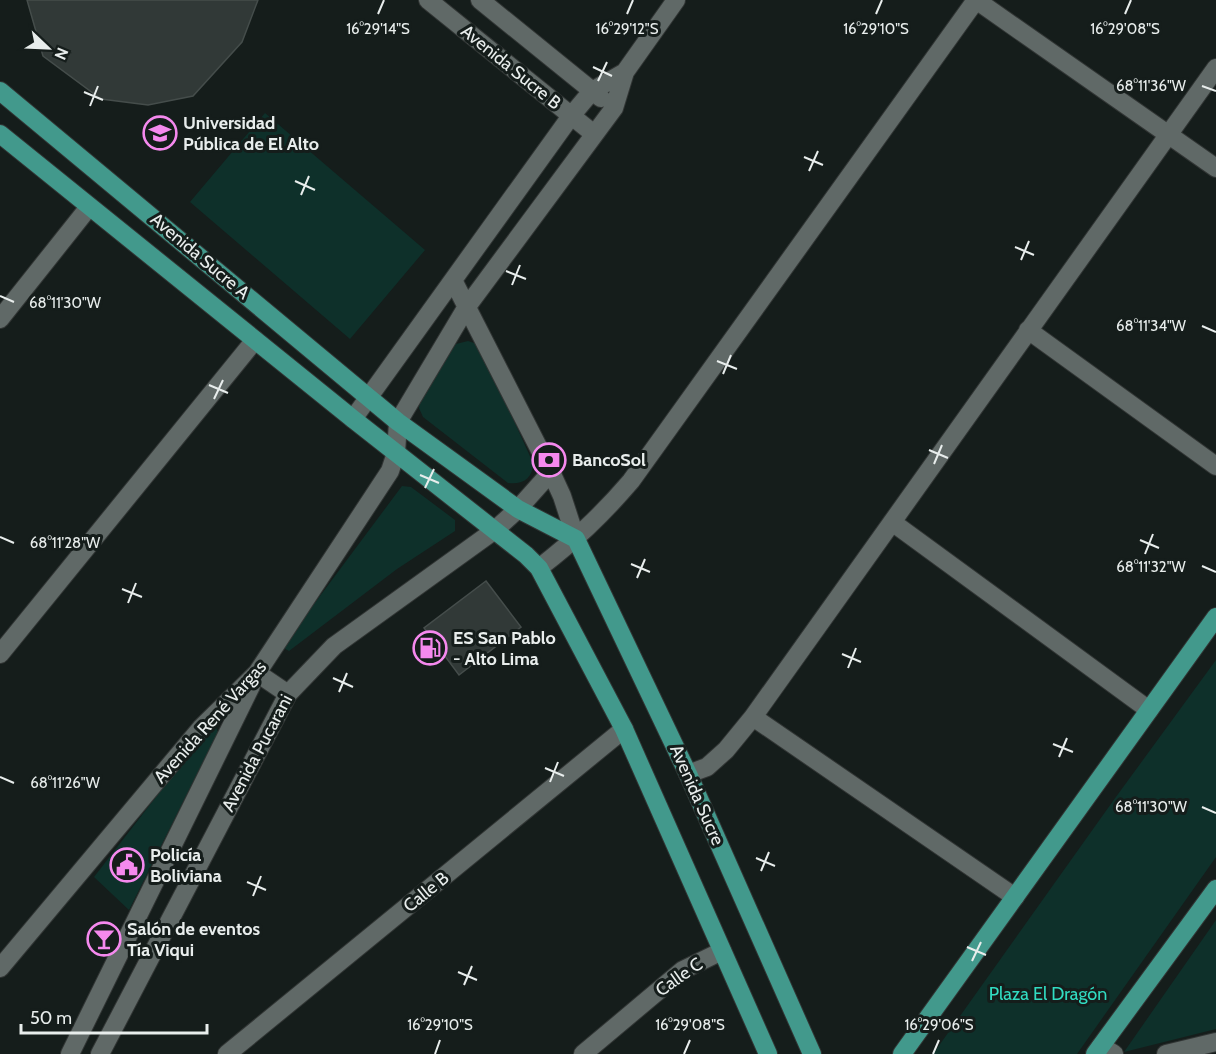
<svg xmlns="http://www.w3.org/2000/svg" width="1216" height="1054" font-family="Cabin,sans-serif">
<style>
.green{fill:#0e302a}
.building{fill:#313937;stroke:#454d4b;stroke-width:1.5}
.lines{fill:none;stroke-linecap:round;stroke-linejoin:round}
.minor-casing{stroke:#313534;stroke-width:20}
.major-casing{stroke:#313534;stroke-width:20}
.minor{stroke:#606967;stroke-width:18}
.major{stroke:#42998c;stroke-width:18}
.ticks{fill:none;stroke:#e8edec;stroke-width:2}
.labels{text-anchor:middle;dominant-baseline:central;stroke-width:6;stroke-linejoin:round;paint-order:stroke}
.street-label{font-size:18px;fill:#e8edec;stroke:#151d1b}
.poi-label{font-size:18px;font-weight:bold;fill:#e8edec;stroke:#151d1b;text-anchor:start}
.park-label{font-size:18px;fill:#31dcc2;stroke:#151d1b}
.ticks-label{font-size:15px;text-anchor:middle;fill:#e8edec;stroke:#151d1b;stroke-width:6;stroke-linejoin:round;paint-order:stroke}
</style>
<rect width="100%" height="100%" fill="#151d1b"/>
<path class="green" d="M 265,113 L 425,250 L 350,339 L 190,202 Z
M 468,341 L 480,345 L 533,463 C 533,478 523,485 508,483 L 423,417 L 419,408 L 420,399 L 456,344 Z
M 402,486 L 411,487 L 455,520 L 455,531 L 397,569 L 289,651 L 282,647 Z
M 1216,660 L 1216,857 L 1077,1054 L 933,1054 L 1113,801 Z
M 214,722 L 218,732 L 129,910 L 94,877 Z
M 1216,920 L 1216,1029 L 1124,1052 Z"/>
<path class="building" d="M 27,0 L 258,0 L 242,42 L 193,96 L 148,105 L 101,99 L 43,56 Z
M 486,581 L 521,627 L 459,675 L 424,628 Z"/>
<g class="lines">
<g class="minor-casing">
<path id="minor" d="M 428,0 L 594,134
M 480,0 L 601,98
M 453,280 L 551,472 L 562,496 L 576,539
M 0,319 L 89,207
M 1028,330 L 1216,466
M 353,419 L 571,116 L 592,91 L 625,72
M 892,522 L 1149,710
M 539,568 C 575,540 601,516 631,481 L 976,0 L 1216,168
M 0,654 L 255,340
M 257,673 L 288,694
M 753,717 L 1015,897
M 688,774 L 707,767 L 726,750 L 753,717 L 1216,68
M 0,968 L 201,728 L 257,673 L 390,471 L 396,453 L 398,422 L 466,308 L 614,108 L 625,72 L 676,0
M 1101,1046 L 1114,1054
M 70,1054 L 251,686
M 100,1054 L 288,694 L 334,646 L 495,530 L 518,509 L 551,472
M 227,1054 L 624,729
M 583,1054 L 683,970 L 722,951
M 1166,1054 L 1216,1042"/>
</g>
<g class="major-casing">
<path id="major" d="M 0,91 L 398,422 L 518,509 L 576,539 L 688,774 L 812,1054
M 0,134 L 353,419 L 526,555 L 539,568 L 624,729 L 768,1054
M 902,1054 L 1216,617
M 1095,1054 L 1216,889"/>
</g>
<use href="#minor" class="minor"/>
<use href="#major" class="major"/>
</g>
<path class="ticks" d="M 378,14 L 384,0M 627,14 L 633,0M 876,14 L 882,0M 1125,14 L 1131,0M 593,67 L 612,76M 598,81 L 607,62M 1202,86 L 1216,91M 84,92 L 103,100M 90,106 L 98,86M 804,157 L 823,165M 809,171 L 818,151M 295,181 L 315,190M 301,195 L 309,176M 1015,247 L 1034,255M 1021,260 L 1029,241M 506,271 L 526,279M 512,285 L 520,265M 0,296 L 14,302M 1202,326 L 1216,332M 717,361 L 737,369M 723,374 L 731,355M 209,385 L 228,393M 214,399 L 223,380M 929,450 L 948,458M 934,464 L 942,445M 420,475 L 439,483M 425,488 L 434,469M 0,537 L 14,543M 1140,540 L 1159,548M 1145,554 L 1153,534M 631,564 L 650,572M 1202,566 L 1216,572M 637,578 L 645,559M 122,589 L 142,597M 128,603 L 136,583M 842,654 L 861,662M 848,668 L 856,648M 333,678 L 353,687M 339,692 L 347,673M 1053,744 L 1073,752M 1059,757 L 1067,738M 545,768 L 564,776M 0,777 L 14,783M 550,782 L 558,762M 1202,807 L 1216,813M 756,858 L 775,866M 761,871 L 769,852M 247,882 L 266,890M 253,896 L 261,876M 967,947 L 986,955M 972,961 L 981,942M 458,972 L 477,980M 464,985 L 472,966M 435,1054 L 440,1040M 684,1054 L 690,1040M 933,1054 L 939,1040"/>
<defs>
<g id="university-ring" transform="scale(1.725)"><circle r="9.5" fill="#151d1b" stroke="#f589ee" stroke-width="1.5"/><path d="M0-5L7-2L0 1L-7-2ZM-4 1L0 2.5L4 1V4Q0 6-4 4Z" fill="#f589ee"/></g>
<g id="bank-ring" transform="scale(1.725)"><circle r="9.5" fill="#151d1b" stroke="#f589ee" stroke-width="1.5"/><path d="M-6-4H6V4H-6ZM0-2.3a2.3 2.3 0 1 0 0 4.6a2.3 2.3 0 1 0 0-4.6Z" fill="#f589ee"/></g>
<g id="fuel-ring" transform="scale(1.725)"><circle r="9.5" fill="#151d1b" stroke="#f589ee" stroke-width="1.5"/><path d="M-5.5-6h7V0h2V4h1.3V-2.5L3-4.5l.8-.8L6-3V5H2.5V1h-1V6h-7ZM-4.2-4.7v3.2H.2V-4.7Z" fill="#f589ee"/></g>
<g id="civic-ring" transform="scale(1.725)"><circle r="9.5" fill="#151d1b" stroke="#f589ee" stroke-width="1.5"/><path d="M-.6-6.5H3V-4.5H.6V-3L4-1V1h2V6H-6V1h2V-1L-.6-3ZM-1.2 2.5V6h2.4V2.5Z" fill="#f589ee"/></g>
<g id="bar-ring" transform="scale(1.725)"><circle r="9.5" fill="#151d1b" stroke="#f589ee" stroke-width="1.5"/><path d="M-6-5H6L.8 .8V4.5H3.5V6h-7V4.5H-.8V.8Z" fill="#f589ee"/></g>
</defs>
<g fill-rule="evenodd">
<use href="#university-ring" x="160" y="133"/>
<use href="#bank-ring" x="549" y="460"/>
<use href="#fuel-ring" x="430" y="648"/>
<use href="#civic-ring" x="127" y="865"/>
<use href="#bar-ring" x="104" y="939"/>
</g>
<g class="labels">
<g class="street-label">
<text transform="translate(511 67) rotate(39)">Avenida Sucre B</text>
<text transform="translate(200 256) rotate(40)">Avenida Sucre A</text>
<text transform="translate(210 722) rotate(-48)">Avenida René Vargas</text>
<text transform="translate(257 753) rotate(-62)">Avenida Pucarani</text>
<text transform="translate(697 795) rotate(66)">Avenida Sucre</text>
<text transform="translate(426 892) rotate(-39)">Calle B</text>
<text transform="translate(679 977) rotate(-35)">Calle C</text>
</g>
<g class="poi-label">
<text x="183" y="123">Universidad<tspan x="183" dy="21">Pública de El Alto</tspan></text>
<text x="572" y="460">BancoSol</text>
<text x="453" y="638">ES San Pablo<tspan x="453" dy="21">- Alto Lima</tspan></text>
<text x="150" y="855">Policía<tspan x="150" dy="21">Boliviana</tspan></text>
<text x="127" y="929">Salón de eventos<tspan x="127" dy="21">Tía Viqui</tspan></text>
</g>
<g class="park-label">
<text x="1048" y="994">Plaza El Dragón</text>
</g>
</g>
<g class="ticks-label">
<text x="378" y="34">16°29'14"S</text>
<text x="627" y="34">16°29'12"S</text>
<text x="876" y="34">16°29'10"S</text>
<text x="1125" y="34">16°29'08"S</text>
<text x="1151" y="91">68°11'36"W</text>
<text x="65" y="308">68°11'30"W</text>
<text x="1151" y="331">68°11'34"W</text>
<text x="65" y="548">68°11'28"W</text>
<text x="1151" y="572">68°11'32"W</text>
<text x="65" y="788">68°11'26"W</text>
<text x="1151" y="812">68°11'30"W</text>
<text x="440" y="1030">16°29'10"S</text>
<text x="690" y="1030">16°29'08"S</text>
<text x="939" y="1030">16°29'06"S</text>
</g>
<g transform="translate(48 48) rotate(113)" stroke="#151d1b" stroke-width="4.5" paint-order="stroke">
<path d="M0-4.5L10 22L0 15L-10 22Z" fill="#e8edec"/>
<text y="-9" font-size="16" font-weight="bold" text-anchor="middle" fill="#e8edec">N</text>
</g>
<path d="M21 1024v9h186v-9" fill="none" stroke="#e8edec" stroke-width="3"/>
<text x="30" y="1024" font-size="18" fill="#e8edec" stroke="#151d1b" stroke-width="4.5" paint-order="stroke">50 m</text>
</svg>
